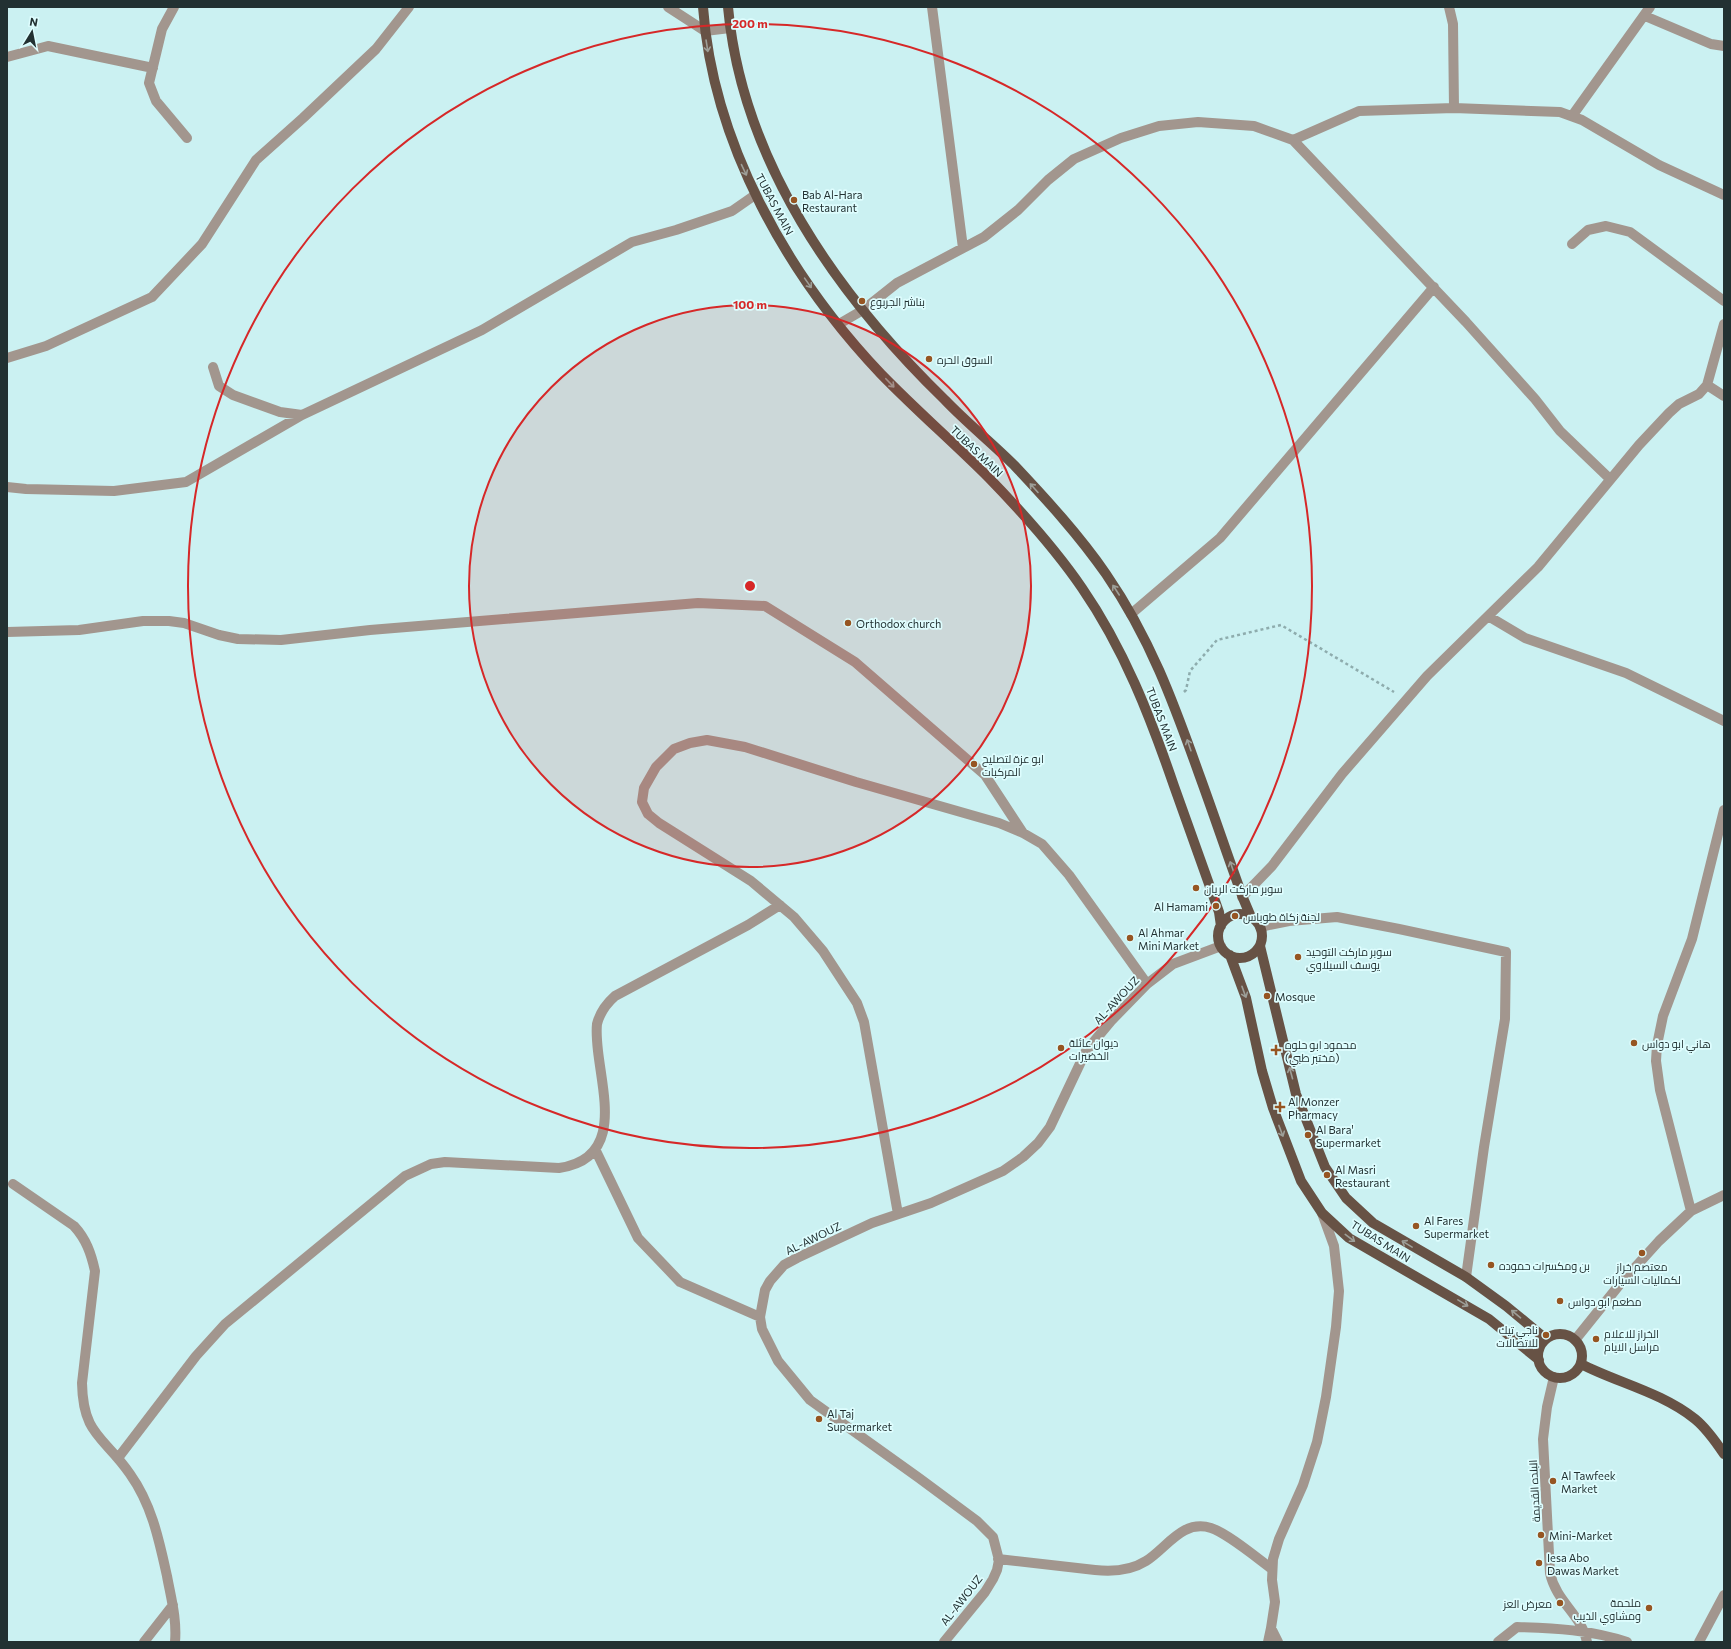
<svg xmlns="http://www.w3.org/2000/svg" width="1731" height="1649" font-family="Commissioner,Cairo,sans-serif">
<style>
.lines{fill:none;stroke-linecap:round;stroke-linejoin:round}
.path{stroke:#8eacad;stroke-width:2.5;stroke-dasharray:3 3;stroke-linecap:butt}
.minor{stroke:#a2968e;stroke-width:10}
.major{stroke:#675245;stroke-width:10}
.oneway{stroke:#9d9f98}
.ring{fill:none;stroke:#d62828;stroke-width:2}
.poi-dot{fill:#965522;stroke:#defdfe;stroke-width:1.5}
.labels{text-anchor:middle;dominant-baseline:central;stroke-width:3.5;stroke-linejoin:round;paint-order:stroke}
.poi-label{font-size:11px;fill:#223132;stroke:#defdfe;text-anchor:start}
.street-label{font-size:11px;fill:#223132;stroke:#defdfe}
.centre{fill:#d62828;stroke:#defdfe;stroke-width:2}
.ring-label{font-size:12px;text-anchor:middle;font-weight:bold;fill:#d62828;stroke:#defdfe;stroke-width:3.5;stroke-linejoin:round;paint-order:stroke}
</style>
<rect width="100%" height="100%" fill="#cbf1f2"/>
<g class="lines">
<path class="path" d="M 1184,692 L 1186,690 L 1190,671 L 1217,640 L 1281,625 L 1394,692"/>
<path class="minor" d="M 174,7 L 162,29 L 149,83 L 156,101 L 187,138
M 668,7 L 705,31 L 730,28
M 932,7 L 963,248
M 1449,7 L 1453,24 L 1454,108
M 1645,16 L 1711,44 L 1724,46
M 7,57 L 48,46 L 153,68
M 1572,116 L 1650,7
M 1293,140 L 1466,322 L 1535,399 L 1560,431 L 1610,479
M 1572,244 L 1588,230 L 1606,226 L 1630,232 L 1724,301
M 839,324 L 863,310 L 897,283 L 984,237 L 1018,210 L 1048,180 L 1074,159 L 1121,138 L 1159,126 L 1198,122 L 1254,126 L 1293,140 L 1359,111 L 1454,108 L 1560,112 L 1582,120 L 1659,165 L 1724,195
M 7,358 L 46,346 L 152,297 L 202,244 L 256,160 L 303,118 L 376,49 L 409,7
M 213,367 L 219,386 L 233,395 L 280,412 L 302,415
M 1707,385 L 1724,396
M 7,487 L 26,489 L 114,491 L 186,482 L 302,415 L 482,330 L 632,242 L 676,230 L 732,211 L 755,195
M 1131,614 L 1220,538 L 1434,287
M 1488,616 L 1525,638 L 1626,673 L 1724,721
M 7,632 L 79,630 L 143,621 L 169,621 L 184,623 L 219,635 L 238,639 L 281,640 L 370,630 L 698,603 L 765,606 L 855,662 L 985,775 L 1023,833
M 1242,897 L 1272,866 L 1342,774 L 1427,676 L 1538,567 L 1639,445 L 1669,413 L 1679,404 L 1699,394 L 1707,385 L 1724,324
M 1260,927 L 1289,921 L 1337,917 L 1399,929 L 1506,952 L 1505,1019 L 1484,1147 L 1466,1277
M 595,1149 L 638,1238 L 680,1282 L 760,1317
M 13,1184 L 74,1226 C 86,1239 91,1253 95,1271 L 82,1383 C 83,1436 104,1436 130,1474 C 152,1505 159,1540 167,1576 C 171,1598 177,1619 175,1642
M 1691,1211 L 1660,1090 L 1656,1061 L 1657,1045 L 1663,1016 L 1692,939 L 1724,810
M 898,1214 L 864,1022 L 857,1003 L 823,951 L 794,917 L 751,881 L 659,823 L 648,814 L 642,802 L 644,788 L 656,767 L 674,749 L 690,743 L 707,740 L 745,747 L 856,782 L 999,823 L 1023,833 L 1042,844 L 1069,875 L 1147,984
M 1575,1340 L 1620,1284 L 1659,1241 L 1691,1211 L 1724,1195
M 1554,1377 L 1547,1407 L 1543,1439 L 1550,1573 C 1556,1602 1582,1615 1587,1642
M 118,1458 L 196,1356 L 225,1324 L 405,1176 L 431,1164 L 445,1162 L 559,1168 C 623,1159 603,1096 598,1051 C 597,1042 596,1033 597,1024 C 600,1012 606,1004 615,996 L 748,925 L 780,905
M 998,1559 L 1095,1570 C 1113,1572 1130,1571 1146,1561 C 1167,1548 1182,1519 1211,1528 C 1227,1533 1257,1558 1272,1569
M 144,1642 L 173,1605
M 944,1642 L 985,1592 L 993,1579 L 997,1570 L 999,1560 L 993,1537 L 977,1521 L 919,1478 L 810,1400 L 778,1361 L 762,1329 L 760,1317 L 765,1290 L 770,1281 L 784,1265 L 797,1258 L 872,1223 L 931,1203 L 1003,1171 L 1023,1157 L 1038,1143 L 1050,1127 L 1086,1051 L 1111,1021 L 1147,984 L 1173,964 L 1221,946
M 1268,1642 L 1271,1628
M 1278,1642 L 1271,1628 L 1275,1602 L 1272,1580 L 1273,1559 L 1279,1539 L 1303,1485 L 1317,1442 L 1326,1397 L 1336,1327 L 1339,1291 L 1334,1246 L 1322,1213
M 1498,1642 L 1517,1627 C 1554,1628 1592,1630 1627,1642
M 1699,1642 L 1724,1595"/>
<path class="major" d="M 703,7 C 713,144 788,276 881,374 C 916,410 954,443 989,478 C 1021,511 1056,550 1082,588 C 1124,649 1150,716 1174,786 C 1189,828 1204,870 1219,912 L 1221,926
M 728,7 C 742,161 837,295 945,400 C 967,423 992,443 1014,465 C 1046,499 1079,535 1106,574 C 1150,638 1173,701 1199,774 C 1214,815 1228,857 1243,898 L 1251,917
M1218 936a22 22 0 1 1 44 0a22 22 0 1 1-44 0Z
M 1260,946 L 1296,1094 L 1325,1167 L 1346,1198 L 1373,1223 L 1466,1277 L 1506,1306 L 1546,1339
M 1230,955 L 1246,998 L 1262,1071 L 1273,1108 L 1301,1181 L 1322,1213 L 1349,1238 L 1489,1319 L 1539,1360
M1538 1356a22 22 0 1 1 44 0a22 22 0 1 1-44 0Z
M 1581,1364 C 1618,1383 1661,1392 1695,1419 C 1706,1428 1716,1442 1724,1454"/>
</g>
<defs><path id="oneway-shaft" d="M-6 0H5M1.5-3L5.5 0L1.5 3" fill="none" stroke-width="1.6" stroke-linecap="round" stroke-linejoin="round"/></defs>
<g class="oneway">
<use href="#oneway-shaft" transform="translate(707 46) rotate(81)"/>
<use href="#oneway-shaft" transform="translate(744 170) rotate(65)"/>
<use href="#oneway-shaft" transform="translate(808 283) rotate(55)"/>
<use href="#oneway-shaft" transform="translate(890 383) rotate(46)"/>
<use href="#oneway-shaft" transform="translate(1034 488) rotate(-132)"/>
<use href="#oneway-shaft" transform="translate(1116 590) rotate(-123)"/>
<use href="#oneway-shaft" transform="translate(1189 745) rotate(-109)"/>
<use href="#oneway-shaft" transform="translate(1232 867) rotate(-109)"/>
<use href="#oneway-shaft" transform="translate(1244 992) rotate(70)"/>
<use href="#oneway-shaft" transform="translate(1291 1073) rotate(-105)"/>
<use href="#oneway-shaft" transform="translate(1281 1131) rotate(69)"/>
<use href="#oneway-shaft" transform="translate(1350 1238) rotate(37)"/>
<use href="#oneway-shaft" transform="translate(1407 1244) rotate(-149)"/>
<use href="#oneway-shaft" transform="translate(1463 1303) rotate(31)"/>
<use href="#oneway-shaft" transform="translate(1516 1314) rotate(-140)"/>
</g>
<circle cx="750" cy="586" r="281" fill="#d62828" fill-opacity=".12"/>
<g class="ring">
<circle cx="750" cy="586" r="281"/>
<circle cx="750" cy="586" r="562"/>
</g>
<g class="poi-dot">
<circle cx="794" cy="200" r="4"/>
<circle cx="862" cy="301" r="4"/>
<circle cx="929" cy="359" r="4"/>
<circle cx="848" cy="623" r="4"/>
<circle cx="974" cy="764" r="4"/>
<circle cx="1196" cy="888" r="4"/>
<circle cx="1216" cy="906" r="4"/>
<circle cx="1235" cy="916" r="4"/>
<circle cx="1130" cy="938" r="4"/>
<circle cx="1298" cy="957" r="4"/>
<circle cx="1267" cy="996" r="4"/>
<circle cx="1634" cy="1043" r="4"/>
<circle cx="1061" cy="1048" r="4"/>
<path d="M1274 1044h4v4h4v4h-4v4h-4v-4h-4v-4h4z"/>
<path d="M1278 1101h4v4h4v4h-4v4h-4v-4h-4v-4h4z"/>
<circle cx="1308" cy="1135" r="4"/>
<circle cx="1327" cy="1175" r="4"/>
<circle cx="1416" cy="1226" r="4"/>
<circle cx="1642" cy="1253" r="4"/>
<circle cx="1491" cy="1265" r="4"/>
<circle cx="1560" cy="1301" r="4"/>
<circle cx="1546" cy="1335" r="4"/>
<circle cx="1596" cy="1339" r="4"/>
<circle cx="819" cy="1419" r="4"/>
<circle cx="1553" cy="1481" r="4"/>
<circle cx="1541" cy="1535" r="4"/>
<circle cx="1539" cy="1563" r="4"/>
<circle cx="1560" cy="1603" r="4"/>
<circle cx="1649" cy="1608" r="4"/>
</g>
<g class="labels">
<g class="poi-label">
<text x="802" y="194">Bab Al-Hara<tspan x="802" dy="13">Restaurant</tspan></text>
<text x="870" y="301">بناشر الجربوع</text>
<text x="937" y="359">السوق الحره</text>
<text x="856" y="623">Orthodox church</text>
<text x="982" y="758">ابو عزة لتصليح<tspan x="982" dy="13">المركبات</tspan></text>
<text x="1204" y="888">سوبر ماركت الريان</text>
<text x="1208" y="906" text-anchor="end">Al Hamami</text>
<text x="1243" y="916">لجنة زكاة طوباس</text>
<text x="1138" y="932">Al Ahmar<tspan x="1138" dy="13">Mini Market</tspan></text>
<text x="1306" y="951">سوبر ماركت التوحيد<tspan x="1306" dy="13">يوسف السيلاوي</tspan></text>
<text x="1275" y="996">Mosque</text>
<text x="1069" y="1042">ديوان عائلة<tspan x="1069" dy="13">الخضيرات</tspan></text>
<text x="1642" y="1043">هاني ابو دواس</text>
<text x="1285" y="1044">محمود ابو حلوه<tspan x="1285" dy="13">(مختبر طبي)</tspan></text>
<text x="1288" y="1101">Al Monzer<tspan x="1288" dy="13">Pharmacy</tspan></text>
<text x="1316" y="1129">Al Bara'<tspan x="1316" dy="13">Supermarket</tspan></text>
<text x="1335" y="1169">Al Masri<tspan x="1335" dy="13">Restaurant</tspan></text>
<text x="1424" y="1220">Al Fares<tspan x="1424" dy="13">Supermarket</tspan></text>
<text x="1499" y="1265">بن ومكسرات حموده</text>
<text x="1642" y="1266" text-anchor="middle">معتصم خراز<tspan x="1642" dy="13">لكماليات السيارات</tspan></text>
<text x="1568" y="1301">مطعم ابو دواس</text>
<text x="1538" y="1329" text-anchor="end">ناجي تيك<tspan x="1538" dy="13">للاتصالات</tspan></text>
<text x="1604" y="1333">الخراز للاعلام<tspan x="1604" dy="13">مراسل الايام</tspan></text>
<text x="827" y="1413">Al Taj<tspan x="827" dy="13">Supermarket</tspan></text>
<text x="1561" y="1475">Al Tawfeek<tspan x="1561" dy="13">Market</tspan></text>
<text x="1549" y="1535">Mini-Market</text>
<text x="1547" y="1557">Iesa Abo<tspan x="1547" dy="13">Dawas Market</tspan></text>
<text x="1641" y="1602" text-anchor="end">ملحمة<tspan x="1641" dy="13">ومشاوي الذيب</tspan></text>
<text x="1552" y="1603" text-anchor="end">معرض العز</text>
</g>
<g class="street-label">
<text transform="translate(775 204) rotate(62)">TUBAS MAIN</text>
<text transform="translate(977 451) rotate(44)">TUBAS MAIN</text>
<text transform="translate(1162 719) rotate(69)">TUBAS MAIN</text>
<text transform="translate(1116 1000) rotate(-47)">AL-AWOUZ</text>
<text transform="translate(813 1238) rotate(-26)">AL-AWOUZ</text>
<text transform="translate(1381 1241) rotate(32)">TUBAS MAIN</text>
<text transform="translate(1534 1491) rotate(-93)">البلده القديمة</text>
<text transform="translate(961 1600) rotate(-52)">AL-AWOUZ</text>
</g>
</g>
<circle cx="750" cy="586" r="6" class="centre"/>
<g class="ring-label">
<text x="750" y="28">200 m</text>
<text x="750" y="309">100 m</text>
</g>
<rect width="1731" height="1649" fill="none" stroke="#223132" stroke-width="16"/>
<g transform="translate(32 32) rotate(10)" stroke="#defdfe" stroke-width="3" paint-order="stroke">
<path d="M0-3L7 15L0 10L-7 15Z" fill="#223132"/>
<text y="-6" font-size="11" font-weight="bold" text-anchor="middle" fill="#223132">N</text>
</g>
</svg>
